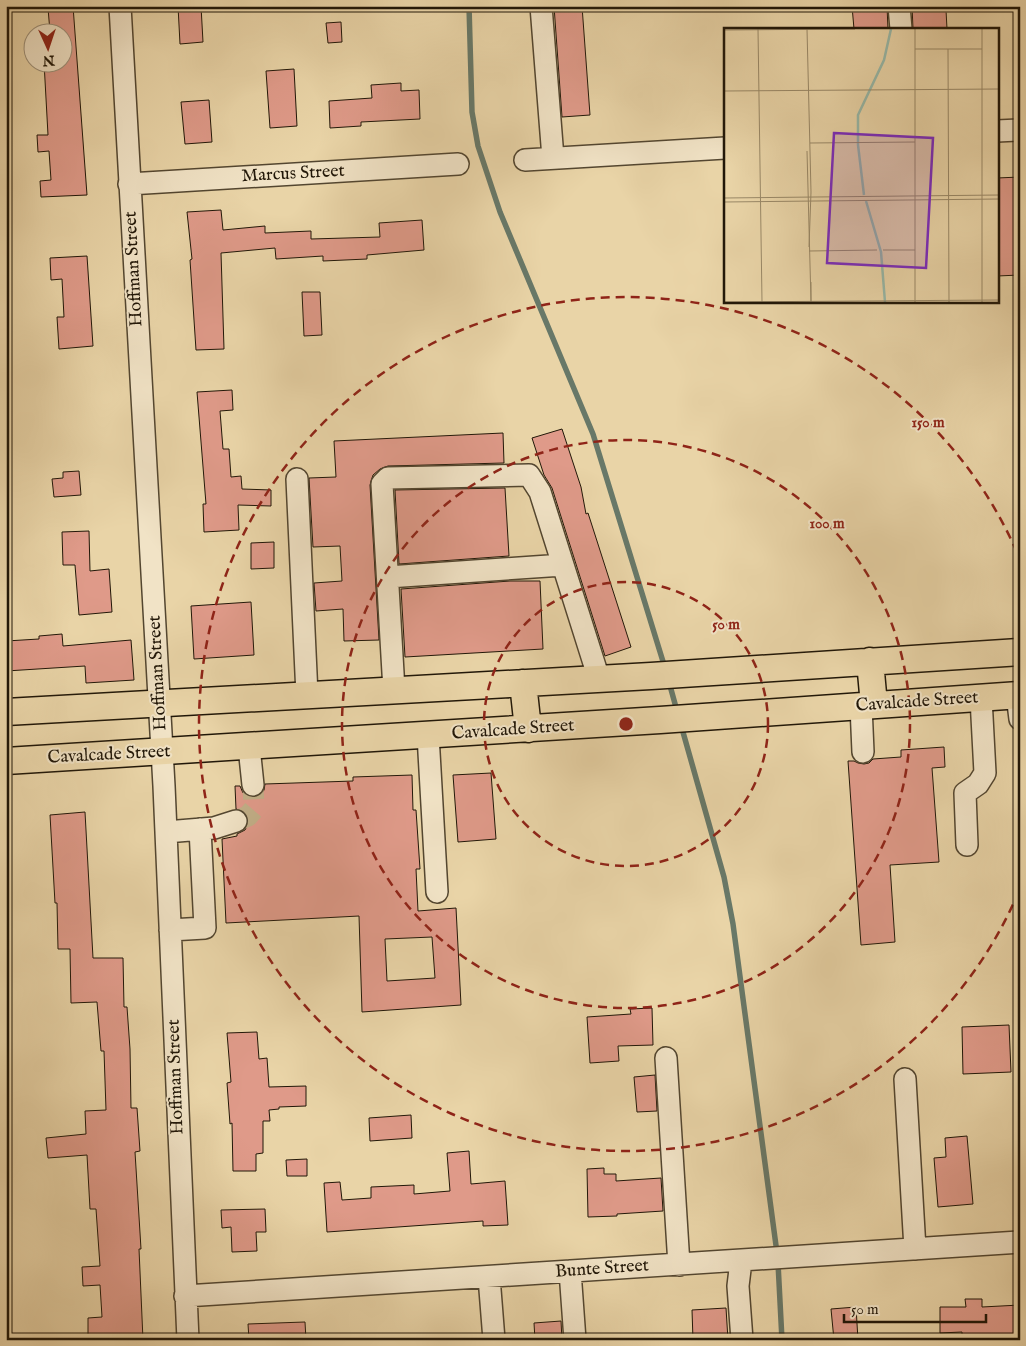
<svg xmlns="http://www.w3.org/2000/svg" width="1026" height="1346" font-family="'IM FELL English',serif">
<style>
.lines{fill:none;stroke-linecap:round;stroke-linejoin:round}
.stream{stroke:#687868;stroke-width:5.5}
.building{fill:#df9a89;stroke:#211708;fill-rule:evenodd}
.minor-tunnel{stroke:#c1ae87;stroke-width:21;stroke-dasharray:21 11;stroke-linecap:butt}
.minor-casing{stroke:#534630;stroke-width:24}
.major-casing{stroke:#211708;stroke-width:29}
.minor{stroke:#f1e3c6;stroke-width:21}
.major{stroke:#e9d4a7;stroke-width:26}
.ring{fill:none;stroke:#8f2418;stroke-width:2.5;stroke-dasharray:9 6}
.labels{text-anchor:middle;dominant-baseline:central;stroke-width:4;stroke-linejoin:round;paint-order:stroke}
.street-label{font-size:18px;fill:#211708;stroke:#f1e3c6}
.inset-river{fill:none;stroke:#97b8a8;stroke-width:2.5}
.inset-road{fill:none;stroke:#998867;stroke-width:1}
.view{fill:#7b2cbf;fill-opacity:0.15;stroke:#7b2cbf;stroke-width:2.5}
.inset-edge{fill:none;stroke:#211708;stroke-width:2.5}
.centre{fill:#8f2418;stroke:#f1e3c6;stroke-width:2.5}
.ring-label{font-size:15px;text-anchor:middle;font-weight:bold;fill:#8f2418;stroke:#f1e3c6;stroke-width:4;stroke-linejoin:round;paint-order:stroke}
</style>
<rect width="100%" height="100%" fill="#e9d4a7"/>
<filter id="stains"><feTurbulence type="fractalNoise" baseFrequency=".004" numOctaves="4"/><feColorMatrix values="0 0 0 0 .2 0 0 0 0 .09 0 0 0 0 .02 0 0 0 .5 -.17"/></filter>
<radialGradient id="worn" r=".72"><stop offset=".6" stop-color="#630" stop-opacity="0"/><stop offset="1" stop-color="#630" stop-opacity=".3"/></radialGradient>
<g class="lines">
<path class="stream" d="M 469,6 L 472,112 L 478,146 L 500,212 L 593,434 L 665,668
M 669,682 L 677,711
M 681,725 L 724,877 L 733,924 L 777,1253
M 778,1263 L 782,1340"/>
</g>
<path class="building" d="M 73,6 L 87,195 L 41,197 L 40,181 L 51,180 L 49,151 L 38,152 L 37,135 L 48,135 L 44,62 L 62,62 L 62,32 L 50,32 L 48,8 Z
M 178,6 L 201,6 L 203,42 L 180,44 Z
M 554,6 L 582,6 L 590,115 L 562,117 Z
M 852,6 L 887,6 L 888,29 L 854,29 Z
M 912,6 L 943,6 L 943,11 L 946,10 L 947,29 L 913,29 Z
M 341,22 L 342,42 L 328,43 L 326,23 Z
M 294,69 L 297,126 L 270,128 L 266,71 Z
M 401,83 L 401,91 L 419,90 L 420,119 L 361,122 L 361,126 L 330,128 L 329,101 L 372,98 L 371,85 Z
M 209,100 L 212,142 L 185,144 L 181,102 Z
M 1020,177 L 1020,275 L 997,276 L 997,178 Z
M 221,210 L 223,230 L 265,226 L 265,233 L 311,231 L 311,239 L 380,237 L 379,223 L 422,220 L 424,250 L 367,255 L 367,259 L 323,261 L 323,256 L 276,259 L 275,248 L 221,253 L 224,349 L 196,350 L 190,260 L 192,259 L 187,212 Z
M 87,256 L 93,346 L 59,349 L 57,317 L 64,317 L 62,279 L 51,280 L 50,258 Z
M 302,292 L 320,292 L 322,335 L 304,336 Z
M 232,390 L 233,410 L 220,411 L 223,449 L 229,449 L 231,477 L 241,476 L 242,489 L 271,490 L 271,506 L 238,505 L 239,530 L 204,532 L 203,504 L 206,504 L 197,392 Z
M 562,429 L 581,487 L 586,514 L 588,513 L 631,647 L 605,656 L 552,488 L 544,475 L 532,438 Z
M 503,433 L 504,463 L 388,466 L 380,469 L 373,475 L 370,485 L 379,640 L 344,641 L 343,609 L 316,611 L 314,583 L 342,581 L 340,546 L 313,547 L 309,478 L 336,477 L 334,441 Z
M 79,471 L 81,495 L 54,497 L 52,479 L 63,478 L 63,472 Z
M 505,488 L 509,556 L 399,564 L 395,490 Z
M 89,531 L 90,571 L 109,569 L 112,612 L 79,615 L 75,565 L 63,565 L 62,532 Z
M 274,542 L 274,568 L 251,569 L 251,543 Z
M 510,581 L 540,581 L 543,649 L 405,657 L 401,589 Z
M 251,602 L 254,655 L 194,659 L 191,606 Z
M 62,634 L 63,646 L 131,640 L 134,680 L 86,683 L 85,666 L 6,671 L 6,641 L 39,639 L 39,636 Z
M 944,747 L 945,767 L 932,768 L 939,862 L 890,865 L 895,942 L 861,945 L 848,761 L 854,761 L 858,763 L 864,764 L 869,763 L 873,759 L 901,757 L 901,750 Z
M 491,773 L 496,839 L 458,842 L 453,775 Z
M 412,775 L 413,810 L 416,810 L 420,869 L 416,869 L 418,911 L 456,908 L 461,1005 L 362,1012 L 359,916 L 226,923 L 222,839 L 237,836 L 237,834 L 245,830 L 248,824 L 248,818 L 245,812 L 236,809 L 235,786 L 240,786 L 243,793 L 248,797 L 254,797 L 261,795 L 264,790 L 265,784 L 353,781 L 353,777 ZM 432,937 L 435,978 L 387,981 L 385,939 Z
M 85,812 L 93,958 L 123,958 L 124,1007 L 127,1007 L 130,1049 L 131,1108 L 137,1108 L 140,1151 L 135,1152 L 141,1249 L 139,1249 L 143,1340 L 114,1340 L 114,1335 L 88,1335 L 88,1318 L 102,1317 L 100,1285 L 83,1286 L 82,1267 L 100,1266 L 96,1209 L 90,1209 L 87,1155 L 48,1158 L 46,1138 L 86,1134 L 85,1111 L 106,1110 L 104,1051 L 101,1051 L 97,1002 L 71,1003 L 70,949 L 58,949 L 57,903 L 55,903 L 50,815 Z
M 652,1008 L 653,1045 L 618,1046 L 619,1061 L 590,1063 L 587,1017 L 631,1014 L 630,1009 Z
M 1009,1025 L 1011,1072 L 963,1074 L 962,1027 Z
M 257,1032 L 259,1059 L 267,1058 L 269,1087 L 306,1086 L 306,1106 L 279,1107 L 279,1109 L 269,1110 L 270,1121 L 263,1121 L 263,1153 L 256,1154 L 256,1171 L 233,1171 L 232,1123 L 230,1124 L 227,1083 L 231,1082 L 227,1033 Z
M 655,1075 L 657,1111 L 637,1112 L 634,1077 Z
M 411,1115 L 412,1138 L 370,1141 L 369,1118 Z
M 967,1136 L 973,1204 L 938,1207 L 934,1158 L 946,1157 L 945,1138 Z
M 469,1151 L 471,1184 L 505,1181 L 508,1225 L 483,1226 L 483,1221 L 327,1232 L 324,1183 L 340,1182 L 342,1200 L 371,1198 L 371,1187 L 414,1185 L 414,1194 L 450,1191 L 447,1153 Z
M 307,1159 L 307,1176 L 287,1176 L 286,1160 Z
M 604,1168 L 604,1174 L 616,1174 L 616,1181 L 661,1178 L 663,1211 L 617,1214 L 617,1216 L 588,1217 L 587,1169 Z
M 265,1209 L 266,1232 L 256,1232 L 257,1251 L 232,1252 L 231,1227 L 222,1228 L 221,1210 Z
M 965,1299 L 982,1299 L 982,1307 L 1020,1305 L 1020,1340 L 962,1340 L 962,1332 L 940,1333 L 940,1307 L 966,1307 Z
M 856,1307 L 858,1340 L 834,1340 L 831,1309 Z
M 726,1308 L 728,1340 L 693,1340 L 692,1310 Z
M 561,1321 L 562,1340 L 535,1340 L 534,1323 Z
M 305,1322 L 306,1340 L 249,1340 L 248,1324 Z"/>
<g class="lines">
<path class="minor-tunnel" d="M 236,821 L 248,816 L 254,809 L 253,785"/>
<g class="minor-casing">
<path id="minor" d="M 120,6 L 164,786 L 188,1340
M 541,6 L 553,158
M 899,6 L 901,29
M 997,131 L 1020,130
M 525,160 L 725,148
M 129,184 L 458,164
M 297,479 L 307,695
M 388,577 L 563,565
M 394,690 L 382,484 L 388,478 L 529,475 L 540,492 L 599,679
M 1017,695 L 1020,719
M 861,706 L 863,752
M 428,735 L 437,892
M 249,747 L 253,785
M 166,832 L 214,828 L 236,821
M 967,845 L 965,793 L 978,784 L 985,773 L 981,698
M 170,930 L 205,928 L 200,829
M 666,1058 L 679,1265
M 905,1079 L 915,1249
M 741,1261 L 738,1286 L 742,1340
M 570,1271 L 575,1340
M 489,1277 L 494,1340
M 185,1296 L 1020,1242"/>
</g>
<g class="major-casing">
<path id="major" d="M 870,661 L 874,705
M 523,683 L 528,729
M 6,712 L 651,676 L 1020,652
M 6,761 L 660,720 L 1020,695"/>
</g>
<use href="#minor" class="minor"/>
<use href="#major" class="major"/>
</g>
<g class="ring">
<circle cx="626" cy="724" r="142"/>
<circle cx="626" cy="724" r="284"/>
<path d="M1019 891A427 427 0 1 1 1019 557"/>
</g>
<g class="labels">
<g class="street-label">
<text transform="translate(293 174) rotate(-3)">Marcus Street</text>
<text transform="translate(134 269) rotate(-93)">Hoffman Street</text>
<text transform="translate(158 673) rotate(-93)">Hoffman Street</text>
<text transform="translate(917 702) rotate(-4)">Cavalcade Street</text>
<text transform="translate(513 730) rotate(-4)">Cavalcade Street</text>
<text transform="translate(109 755) rotate(-3)">Cavalcade Street</text>
<text transform="translate(176 1077) rotate(-92)">Hoffman Street</text>
<text transform="translate(602 1269) rotate(-4)">Bunte Street</text>
</g>
</g>
<g transform="translate(724 28)">
<rect width="275" height="275" fill="#e9d4a7"/>
<path class="inset-river" d="M 140,167 L 134,117 L 134,87 L 160,32 L 167,1M 142,173 L 157,224 L 161,274"/>
<path class="inset-road" d="M 34,1 L 38,274M 83,1 L 87,164 L 85,219M 0,2 L 131,1M 191,21 L 258,21M 224,21 L 225,274M 0,63 L 275,61M 86,115 L 191,114M 83,123 L 87,274M 0,170 L 275,167M 0,174 L 275,171M 159,222 L 191,222M 85,223 L 153,222M 0,274 L 275,272M 87,274 L 87,254M 191,274 L 191,1M 258,274 L 258,1"/>
<path class="view" d="M 110,105 L 209,110 L 202,240 L 103,235 Z"/>
<rect width="275" height="275" class="inset-edge"/>
</g>
<circle cx="626" cy="724" r="8" class="centre"/>
<g class="ring-label">
<text x="928" y="427">150 m</text>
<text x="827" y="528">100 m</text>
<text x="726" y="629">50 m</text>
</g>
<rect width="1026" height="1346" fill="none" stroke="#e9d4a7" stroke-width="25"/>
<rect x="8" y="8" width="1011" height="1331" fill="none" stroke="#211708" stroke-width="2.5"/>
<rect x="12" y="12" width="1001" height="1321" fill="none" stroke="#211708"/>
<g transform="translate(48 48) rotate(177)"><circle r="24" fill="#f1e3c6" stroke="#9e917a"/>
<path d="M0-4L9 19L0 12L-9 19Z" fill="#8f2418"/>
<text y="-8" font-size="14" font-weight="bold" text-anchor="middle" fill="#211708">N</text>
</g>
<path d="M844 1314v8h142v-8" fill="none" stroke="#211708" stroke-width="2.5"/>
<text x="851" y="1314" font-size="15" fill="#211708" stroke="#f1e3c6" stroke-width="4" paint-order="stroke">50 m</text>
<rect width="100%" height="100%" filter="url(#stains)"/>
<rect width="100%" height="100%" fill="url(#worn)"/>
</svg>
